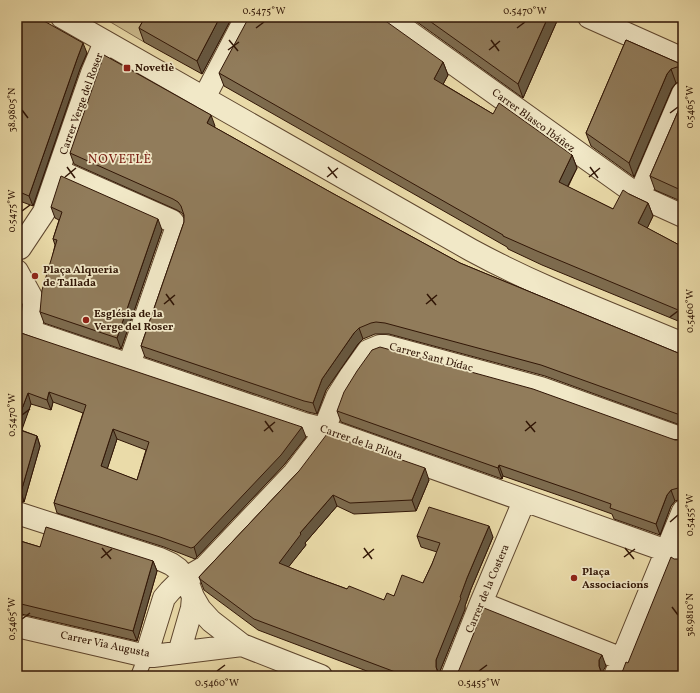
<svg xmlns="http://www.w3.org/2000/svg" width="700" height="693" font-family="Vollkorn,serif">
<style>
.green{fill:#cbba8d;stroke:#7e684a}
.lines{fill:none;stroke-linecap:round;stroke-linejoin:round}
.service-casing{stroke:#5f472f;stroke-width:16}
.minor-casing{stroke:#5f472f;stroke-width:24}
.tertiary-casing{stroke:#5f472f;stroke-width:24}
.service{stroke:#f1e8c7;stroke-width:14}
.minor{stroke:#f1e8c7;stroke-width:22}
.tertiary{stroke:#f1e8c7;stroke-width:22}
.wall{fill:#7d6b4e;stroke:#311606;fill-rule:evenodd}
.shaded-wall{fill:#665740;stroke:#311606}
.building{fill:#917c5b;stroke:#311606;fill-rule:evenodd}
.ticks{fill:none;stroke:#311606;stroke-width:1.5}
.poi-dot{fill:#8f2418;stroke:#f1e8c7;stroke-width:1.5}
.labels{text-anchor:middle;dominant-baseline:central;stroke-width:3.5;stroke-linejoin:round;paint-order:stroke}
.poi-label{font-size:11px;font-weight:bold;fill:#311606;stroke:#f1e8c7;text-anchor:start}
.street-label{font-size:11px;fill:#311606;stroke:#f1e8c7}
.quarter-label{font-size:13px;letter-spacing:1px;fill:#7a1f14;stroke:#f1e8c7}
.neatline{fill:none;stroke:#311606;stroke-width:1.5}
.ticks-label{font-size:10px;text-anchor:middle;fill:#311606}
</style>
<rect width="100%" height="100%" fill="#eadba9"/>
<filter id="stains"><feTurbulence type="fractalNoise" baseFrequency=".005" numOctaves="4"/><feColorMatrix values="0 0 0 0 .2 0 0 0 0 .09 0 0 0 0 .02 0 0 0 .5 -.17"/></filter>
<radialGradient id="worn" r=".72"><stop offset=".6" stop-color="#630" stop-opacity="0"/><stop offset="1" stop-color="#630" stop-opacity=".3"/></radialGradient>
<path class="green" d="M 102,17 L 158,17 L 144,42 Z"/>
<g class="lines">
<g class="service-casing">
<path id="service" d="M 138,676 L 146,656"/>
</g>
<g class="minor-casing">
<path id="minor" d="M 388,17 L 639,196 L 683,216
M 589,17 L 683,59
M 204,98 L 240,29 L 244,23 L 257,17
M 59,171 L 172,221 L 175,225 L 176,229 L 129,365
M 639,196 L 683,93
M 20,248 L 44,212 L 77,116 L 92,73 L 105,42
M 17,271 L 34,302 L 32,322 L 29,331 L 304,424 L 324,429 L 667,551 L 683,558
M 17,513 L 160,559 L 171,564 L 178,569 L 186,578 L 193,597 L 200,609 L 211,621 L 242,645 L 321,676
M 481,603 L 622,659
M 17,626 L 146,656 L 153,656 L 242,645
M 179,653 L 192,608 L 193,597
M 146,656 L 164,598 L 170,591 L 176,585 L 186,578 L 205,567 L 294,473 L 317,443 L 321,437 L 337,397 L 351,375 L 368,351 L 380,346 L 386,346 L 541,388 L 683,439
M 452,676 L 481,603 L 524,501
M 615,676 L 683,511"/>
</g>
<g class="tertiary-casing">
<path id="tertiary" d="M 62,17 L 471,250 C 539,287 612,314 683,344"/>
</g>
<use href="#service" class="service"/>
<use href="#minor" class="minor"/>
<use href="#tertiary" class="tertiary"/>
</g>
<path class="wall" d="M 17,17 L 87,53 L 80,69 L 33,206 L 17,200 Z
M 145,17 L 233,17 L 229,23 L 202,74 L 144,42 L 139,28 Z
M 410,17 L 556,17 L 557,21 L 523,98 Z
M 626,40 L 683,65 L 683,81 L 676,83 L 672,88 L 634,177 L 591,146 L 586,133 Z
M 443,62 L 448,75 L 443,84 L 493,114 L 572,155 L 577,168 L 568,187 L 613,209 L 629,194 L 648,203 L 653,216 L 647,228 L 683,247 L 683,323 L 542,265 L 508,249 L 507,247 L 224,86 L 219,73 Z
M 683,100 L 683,202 L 655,190 L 650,176 Z
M 215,126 L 214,127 L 332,193 L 460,263 L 683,355 L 683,426 L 545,376 L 389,334 L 375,334 L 363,339 L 358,344 L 326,390 L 317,414 L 308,412 L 145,357 L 141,346 L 184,222 L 184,216 L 182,213 L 177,210 L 74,164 L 70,153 Z
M 51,207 L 162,230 L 121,349 L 44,323 L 40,312 L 55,245 L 53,239 L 59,220 L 55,218 Z
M 17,312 L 20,319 L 17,327 L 17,330 L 21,333 L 306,437 L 284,465 L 197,557 L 195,559 L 164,547 L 57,513 L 54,503 L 83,413 L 53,402 L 51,410 L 31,404 L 21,430 L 37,436 L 40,446 L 24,502 L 17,501 ZM 117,439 L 146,450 L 137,480 L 107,469 Z
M 337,411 L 681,440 L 683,439 L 683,499 L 682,499 L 675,501 L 671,506 L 660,535 L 614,519 L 612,514 L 587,505 L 503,476 L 502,479 L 341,422 Z
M 299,471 L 429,480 L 416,511 L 354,514 L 337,506 L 305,543 L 306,545 L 288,567 L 306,574 L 347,589 L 384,600 L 423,583 L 432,564 L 437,552 L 421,547 L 417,536 L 493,537 L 471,589 L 465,606 L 465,609 L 440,671 L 440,674 L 443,676 L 380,676 L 258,630 L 204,590 L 199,577 Z
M 683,523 L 683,544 L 679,533 Z
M 17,540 L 40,547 L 153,561 L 157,571 L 137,641 L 17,613 Z"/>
<path class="shaded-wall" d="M 220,17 L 233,17 L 229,23 L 202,74 L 197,61 Z
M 548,17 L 556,17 L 557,21 L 523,98 L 518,84 Z
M 83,43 L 87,53 L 80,69 L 33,206 L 29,196 L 77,59 Z
M 443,62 L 448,75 L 439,92 L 434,79 Z
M 671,69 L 676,83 L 672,88 L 634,177 L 629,163 L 667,74 Z
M 211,115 L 215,126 L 211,134 L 207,123 Z
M 572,155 L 577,168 L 563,195 L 559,182 Z
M 648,203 L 653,216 L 643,237 L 638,223 Z
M 158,219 L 162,230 L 121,349 L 117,338 Z
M 17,312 L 20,319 L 17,327 L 17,331 Z
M 359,328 L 363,339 L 358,344 L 326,390 L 317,414 L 313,403 L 322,379 L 354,333 Z
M 49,392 L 53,402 L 51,410 L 47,400 Z
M 28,393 L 31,404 L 19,438 L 17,433 L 17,422 Z
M 302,427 L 306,437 L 284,465 L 197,557 L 194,547 Z
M 113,429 L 117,439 L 105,476 L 101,466 Z
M 37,436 L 40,446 L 24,502 L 21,492 Z
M 499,465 L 503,476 L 502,479 L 498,468 Z
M 425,468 L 429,480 L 416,511 L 412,500 Z
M 671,490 L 675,501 L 671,506 L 660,535 L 656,524 L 667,495 Z
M 333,495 L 337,506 L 305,543 L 306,545 L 283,574 L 279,563 L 300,533 Z
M 489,526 L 493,537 L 471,589 L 465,606 L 465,609 L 440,671 L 440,676 L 436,667 L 436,660 L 467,578 Z
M 153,561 L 157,571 L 137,641 L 133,631 Z
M 602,655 L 606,666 L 603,671 L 603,676 L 599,666 L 599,660 Z"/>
<path class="building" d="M 17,17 L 37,17 L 83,43 L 77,59 L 29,196 L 17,191 Z
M 145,17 L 220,17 L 197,61 L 139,28 Z
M 253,17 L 380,17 L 443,62 L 434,79 L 493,114 L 499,103 L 572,155 L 559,182 L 613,209 L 623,190 L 629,194 L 648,203 L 638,223 L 683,247 L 683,312 L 537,251 L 503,236 L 503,235 L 219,73 L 248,19 Z
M 424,17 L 548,17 L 518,84 Z
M 626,40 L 683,65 L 683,68 L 677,67 L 671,69 L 667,74 L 629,163 L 586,133 Z
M 104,55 L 211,115 L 207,123 L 332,193 L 460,263 L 683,355 L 683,416 L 541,365 L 385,323 L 376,322 L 371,323 L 359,328 L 354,333 L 322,379 L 313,403 L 304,401 L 141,346 L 184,222 L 184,215 L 181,206 L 178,202 L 173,199 L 70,153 Z
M 683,100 L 683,191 L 650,176 Z
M 61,176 L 158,219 L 117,338 L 40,312 L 42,290 L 57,240 L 53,239 L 62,212 L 51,207 Z
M 17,330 L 21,333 L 302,427 L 281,455 L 194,547 L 191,548 L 160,537 L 54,503 L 86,405 L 49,392 L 47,400 L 28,393 L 17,422 ZM 113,429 L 149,442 L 137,480 L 101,466 Z
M 380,347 L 533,389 L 675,440 L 681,440 L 683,439 L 683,488 L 678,488 L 671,490 L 667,495 L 656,524 L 610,508 L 611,504 L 583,494 L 499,465 L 498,468 L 337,411 L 344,392 L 357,371 L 372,350 Z
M 17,429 L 37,436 L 21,492 L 17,492 Z
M 327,434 L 425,468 L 412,500 L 350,503 L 333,495 L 300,533 L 301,534 L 279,563 L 306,574 L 347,589 L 349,586 L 384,600 L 387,593 L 394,596 L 402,575 L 423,583 L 432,564 L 440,543 L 417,536 L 429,507 L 489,526 L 467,578 L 460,597 L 461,598 L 436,660 L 436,667 L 438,673 L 443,676 L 406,676 L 254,619 L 200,579 L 199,577 L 299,471 Z
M 683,523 L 683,535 L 679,533 Z
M 46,527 L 153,561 L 133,631 L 17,603 L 17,540 L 40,547 Z
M 671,557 L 674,559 L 681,559 L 683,558 L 683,676 L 616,676 L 619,675 L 623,670 L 626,662 L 628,663 Z
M 484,608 L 602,655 L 599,660 L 599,666 L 601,672 L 606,676 L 453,676 L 455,675 L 459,670 Z"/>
<path class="ticks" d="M 256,28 L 264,22M 517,28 L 525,22M 229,40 L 238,51M 491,40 L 499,51M 228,50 L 239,42M 489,50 L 500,41M 22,110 L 28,118M 670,113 L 678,107M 67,167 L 75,178M 328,167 L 337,178M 590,167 L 598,178M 65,177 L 76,168M 327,177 L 338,168M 589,177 L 600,168M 22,211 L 30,205M 166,294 L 174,305M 427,294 L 436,305M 164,304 L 175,295M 426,304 L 437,295M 670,317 L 678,311M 22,415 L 30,409M 265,421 L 273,432M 526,421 L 535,432M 264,431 L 275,422M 525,431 L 536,422M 670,522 L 678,515M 102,548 L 111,559M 364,548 L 372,559M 625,548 L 634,559M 624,557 L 635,549M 101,558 L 112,549M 363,558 L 374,549M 672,607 L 678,615M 22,619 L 30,613M 217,671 L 225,665M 479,671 L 487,665"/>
<g class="poi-dot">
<rect x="123" y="64" width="8" height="8" rx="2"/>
<circle cx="35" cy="276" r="4"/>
<circle cx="86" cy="320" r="4"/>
<circle cx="574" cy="578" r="4"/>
</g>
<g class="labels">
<g class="poi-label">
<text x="135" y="68">Novetlè</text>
<text x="43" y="270">Plaça Alqueria<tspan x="43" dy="13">de Tallada</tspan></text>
<text x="94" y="314">Església de la<tspan x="94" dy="13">Verge del Roser</tspan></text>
<text x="582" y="572">Plaça<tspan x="582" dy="13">Associacions</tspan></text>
</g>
<g class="street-label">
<text transform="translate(82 104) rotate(-70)">Carrer Verge del Roser</text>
<text transform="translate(533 121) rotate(36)">Carrer Blasco Ibáñez</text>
<text transform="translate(431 358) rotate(15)">Carrer Sant Dídac</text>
<text transform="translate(361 443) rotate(19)">Carrer de la Pilota</text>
<text transform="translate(488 589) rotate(-67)">Carrer de la Costera</text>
<text transform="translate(105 645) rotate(12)">Carrer Via Augusta</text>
</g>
<g class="quarter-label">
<text x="120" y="160">NOVETLÈ</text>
</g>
</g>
<rect width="700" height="693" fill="none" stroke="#eadba9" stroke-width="44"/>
<rect x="22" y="22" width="656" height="649" class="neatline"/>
<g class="ticks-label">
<text x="264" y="14">0.5475°W</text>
<text x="525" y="14">0.5470°W</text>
<text transform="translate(689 107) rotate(-90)" y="4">0.5465°W</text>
<text transform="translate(11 110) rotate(-90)" y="4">38.9805°N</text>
<text transform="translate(11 211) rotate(-90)" y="4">0.5475°W</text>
<text transform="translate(689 311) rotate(-90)" y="4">0.5460°W</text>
<text transform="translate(11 415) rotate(-90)" y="4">0.5470°W</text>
<text transform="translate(689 515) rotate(-90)" y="4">0.5455°W</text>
<text transform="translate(689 615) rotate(-90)" y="4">38.9810°N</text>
<text transform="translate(11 619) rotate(-90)" y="4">0.5465°W</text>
<text x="217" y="686">0.5460°W</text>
<text x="479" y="686">0.5455°W</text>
</g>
<rect width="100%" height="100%" filter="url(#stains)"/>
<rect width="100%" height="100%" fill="url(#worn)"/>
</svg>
